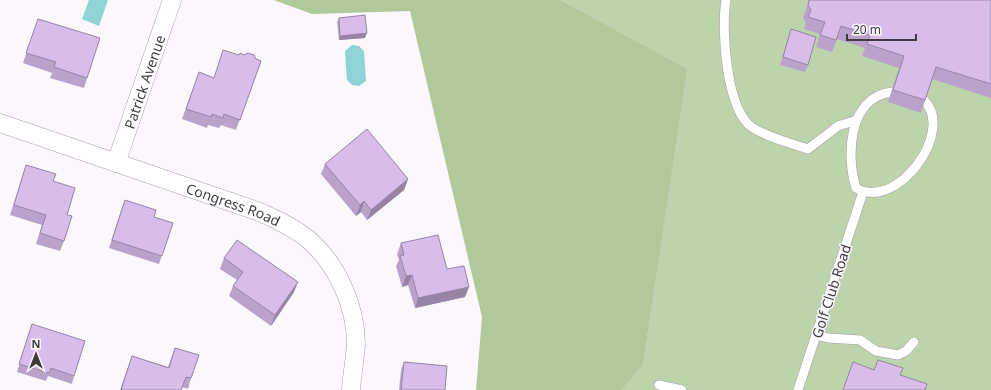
<svg xmlns="http://www.w3.org/2000/svg" width="991" height="390" font-family="'Noto Sans',sans-serif">
<style>
.green{fill:#bcd3ab}
.forest{fill:#afc99b}
.water{fill:#8ed4d6}
.lines{fill:none;stroke-linecap:round;stroke-linejoin:round}
.lane-casing{stroke:#a69dac;stroke-width:10}
.street-casing{stroke:#a69dac;stroke-width:19}
.lane{stroke:#fff;stroke-width:9}
.street{stroke:#fff;stroke-width:18}
.wall{fill:#baa3ca}
.shaded-wall{fill:#9784a4}
.building{fill:#d8bdeb;stroke:#9784a4}
.labels{text-anchor:middle;dominant-baseline:central;stroke-width:3;stroke-linejoin:round;paint-order:stroke}
.street-label{font-size:14px;fill:#3f3b41;stroke:#fbf7fd}
</style>
<rect width="100%" height="100%" fill="#fbf7fd"/>
<path class="green" d="M 561,0 L 991,0 L 991,390 L 622,390 L 643,365 L 686,69 Z"/>
<path class="forest" d="M 274,0 L 561,0 L 687,69 L 643,365 L 622,390 L 476,390 L 482,317 L 410,11 L 312,14 Z"/>
<path class="water" d="M 89,0 L 108,0 L 99,26 L 82,19 Z
M 352,45 L 359,46 L 364,51 L 366,81 L 359,86 L 352,85 L 347,80 L 345,51 Z"/>
<g class="lines">
<g class="lane-casing">
<path id="lane" d="M 726,0 C 721,29 726,111 753,128 C 769,138 790,143 808,149 L 838,126 L 857,120
M 892,92 C 848,97 846,156 856,188 C 896,212 956,132 924,100
M 816,335 L 828,338 L 860,340 L 876,351 L 898,355 L 906,351 L 914,342
M 659,385 L 682,390
M 798,390 L 863,192"/>
</g>
<g class="street-casing">
<g id="street">
<path id="s1" d="M 0,123 L 260,212 C 277,220 293,227 308,239 C 337,264 356,306 356,344 C 355,359 352,375 351,390"/>
<path id="s2" d="M 116,163 L 172,0"/>
</g>
</g>
<use href="#lane" class="lane"/>
<use href="#street" class="street"/>
</g>
<path class="wall" d="M 809,0 L 991,0 L 991,98 L 932,79 L 921,113 L 888,102 L 899,68 L 862,56 L 865,48 L 837,39 L 832,52 L 816,47 L 820,34 L 804,29 L 806,23 L 803,18 Z
M 339,18 L 365,38 L 339,40 L 337,22 Z
M 38,19 L 87,78 L 84,88 L 50,78 L 52,73 L 23,63 Z
M 791,29 L 808,65 L 805,72 L 780,65 Z
M 239,55 L 256,59 L 261,61 L 236,130 L 221,125 L 219,128 L 208,125 L 207,128 L 182,119 L 199,72 L 213,78 Z
M 325,164 L 408,179 L 404,190 L 367,220 L 361,212 L 356,216 L 321,174 Z
M 26,165 L 53,181 L 67,215 L 64,241 L 60,251 L 36,244 L 42,225 L 10,215 Z
M 122,208 L 173,223 L 159,264 L 109,248 Z
M 401,243 L 447,269 L 465,297 L 415,308 L 408,285 L 402,287 L 396,266 L 399,260 L 397,254 Z
M 224,258 L 294,292 L 271,326 L 229,296 L 233,286 L 237,280 L 220,269 Z
M 32,324 L 74,376 L 72,384 L 48,376 L 46,381 L 17,372 Z
M 175,348 L 191,378 L 188,389 L 182,387 L 181,390 L 120,390 L 132,356 L 168,367 Z
M 404,362 L 445,390 L 399,390 L 401,370 Z"/>
<path class="shaded-wall" d="M 367,33 L 365,38 L 339,40 L 340,36 Z
M 408,179 L 404,190 L 367,220 L 371,210 Z
M 364,201 L 361,212 L 356,216 L 360,205 Z
M 412,275 L 408,285 L 402,287 L 406,276 Z
M 298,282 L 294,292 L 271,326 L 275,315 Z
M 469,287 L 465,297 L 415,308 L 418,298 Z"/>
<path class="building" d="M 809,0 L 991,0 L 991,84 L 936,67 L 925,100 L 893,90 L 904,56 L 867,44 L 870,35 L 841,26 L 836,40 L 820,35 L 825,22 L 808,17 L 811,10 L 808,5 Z
M 365,15 L 367,33 L 340,36 L 339,18 Z
M 38,19 L 100,38 L 87,78 L 54,67 L 56,62 L 26,53 Z
M 791,29 L 816,37 L 808,65 L 783,57 Z
M 223,50 L 239,55 L 240,53 L 244,55 L 248,53 L 254,55 L 256,59 L 261,61 L 240,120 L 224,114 L 223,118 L 212,114 L 211,117 L 186,109 L 199,72 L 214,78 Z
M 367,129 L 408,179 L 371,210 L 364,201 L 360,205 L 325,164 Z
M 26,165 L 56,174 L 53,181 L 75,188 L 67,215 L 72,216 L 64,241 L 40,233 L 46,215 L 14,205 Z
M 125,200 L 156,210 L 154,217 L 173,223 L 162,256 L 112,240 Z
M 438,235 L 447,269 L 464,266 L 469,287 L 418,298 L 412,275 L 406,276 L 400,256 L 404,255 L 401,243 Z
M 237,240 L 298,282 L 275,315 L 233,286 L 243,272 L 224,258 Z
M 32,324 L 85,341 L 74,376 L 51,368 L 49,373 L 19,364 Z
M 175,348 L 199,355 L 191,378 L 186,377 L 181,390 L 121,390 L 132,356 L 169,368 Z
M 878,360 L 903,368 L 900,375 L 927,384 L 925,390 L 843,390 L 853,362 L 874,370 Z
M 404,362 L 447,366 L 445,390 L 401,390 Z"/>
<g class="labels">
<g class="street-label">
<text stroke="none"><textPath href="#s2" startOffset="86">Patrick Avenue</textPath></text>
<text stroke="none"><textPath href="#s1" startOffset="247">Congress Road</textPath></text>
<text transform="translate(831 291) rotate(-72)">Golf Club Road</text>
</g>
</g>
<g transform="translate(36 354)" stroke="#fbf7fd" stroke-width="3" paint-order="stroke">
<path d="M0-3L7 15L0 10L-7 15Z" fill="#3f3b41"/>
<text y="-6" font-size="11" font-weight="bold" text-anchor="middle" fill="#3f3b41">N</text>
</g>
<path d="M847 34v6h69v-6" fill="none" stroke="#3f3b41" stroke-width="2"/>
<text x="853" y="34" font-size="12" fill="#3f3b41" stroke="#fbf7fd" stroke-width="3" paint-order="stroke">20 m</text>
</svg>
